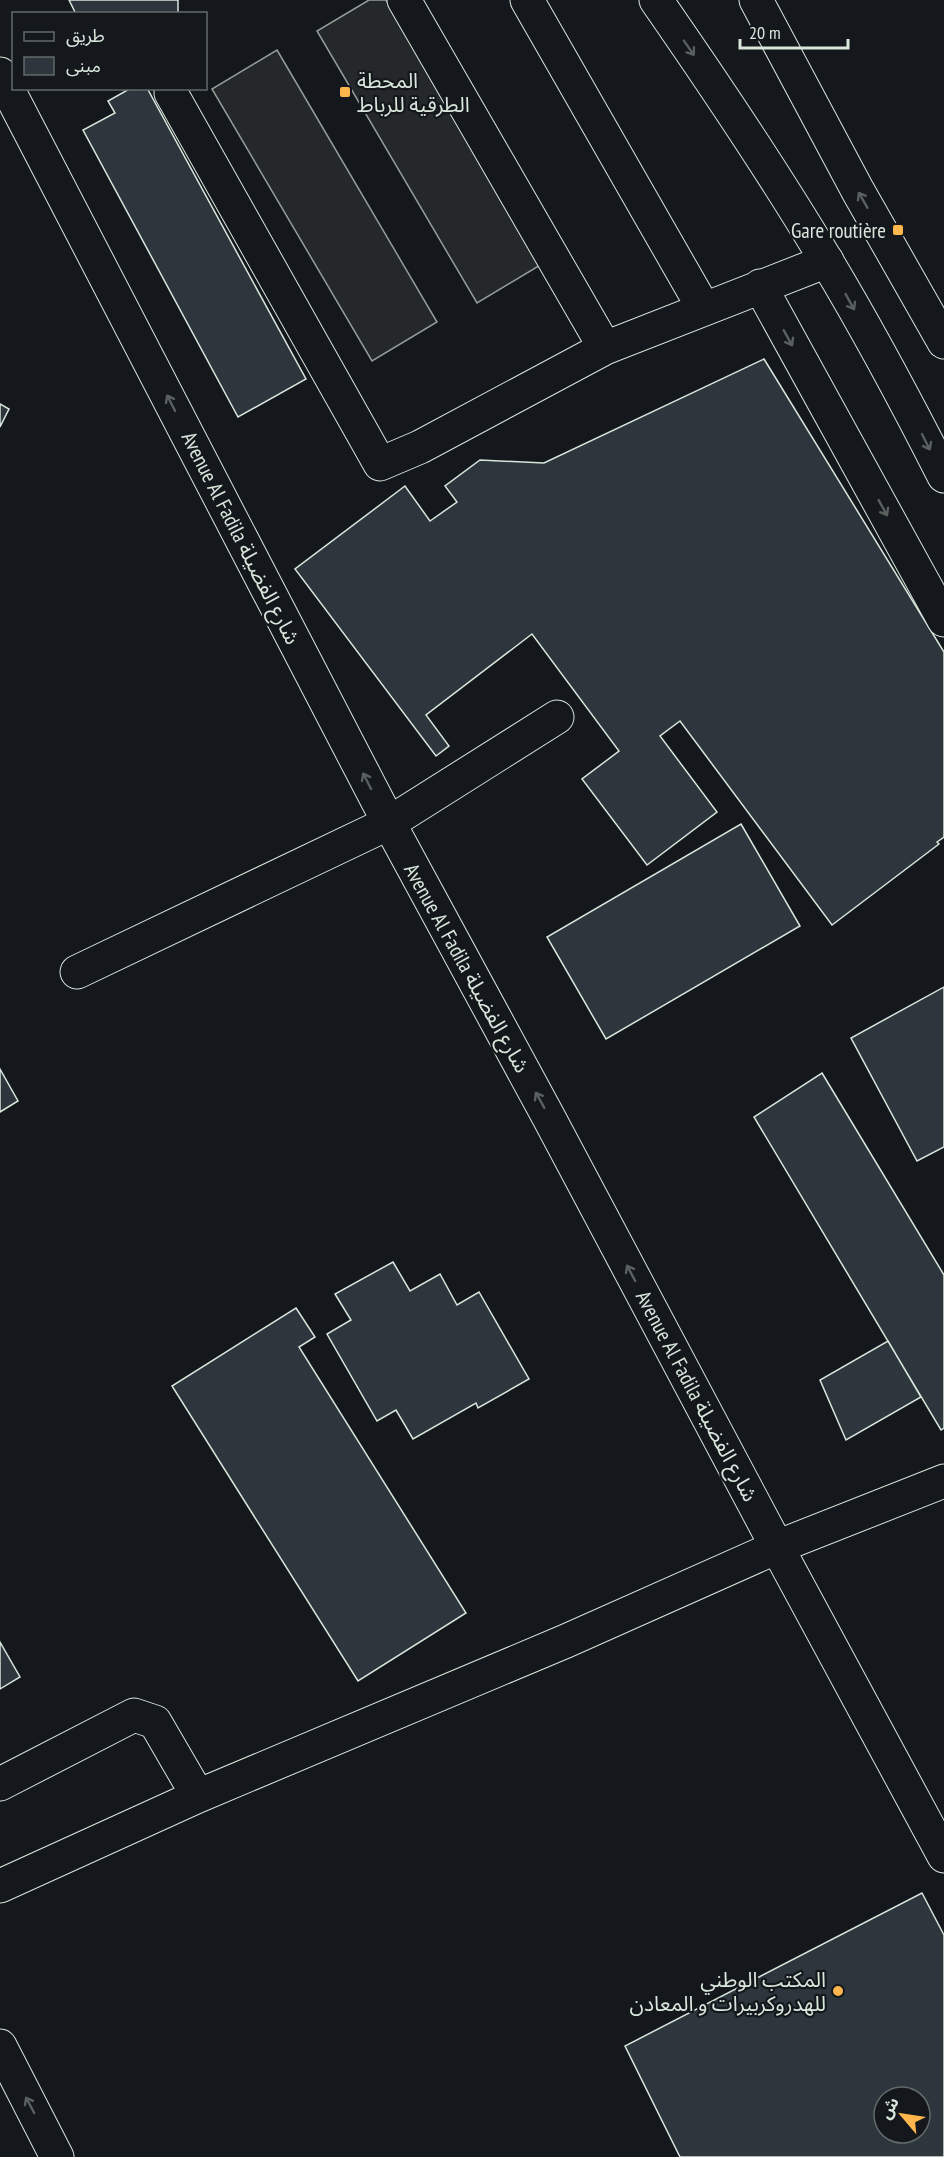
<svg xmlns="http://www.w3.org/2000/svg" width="944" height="2157" font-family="'PT Sans Narrow','Noto Sans Arabic',sans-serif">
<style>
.parking{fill:#24282b;stroke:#939e99;stroke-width:1.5}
.building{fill:#2c363c;stroke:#d8e6dc;stroke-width:1.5;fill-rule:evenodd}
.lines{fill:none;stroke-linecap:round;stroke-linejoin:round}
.minor-casing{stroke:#d8e6dc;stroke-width:35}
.major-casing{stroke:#d8e6dc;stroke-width:35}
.minor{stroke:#14181c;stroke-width:33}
.major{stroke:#14181c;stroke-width:33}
.oneway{stroke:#59605f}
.poi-dot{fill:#ffb74d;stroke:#14181c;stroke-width:2}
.labels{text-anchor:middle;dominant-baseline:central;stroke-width:4.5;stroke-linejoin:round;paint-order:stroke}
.poi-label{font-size:21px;fill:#d8e6dc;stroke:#14181c;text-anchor:end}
.street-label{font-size:21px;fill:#d8e6dc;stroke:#14181c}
</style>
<rect width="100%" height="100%" fill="#14181c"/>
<path class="parking" d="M 369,0 L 386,0 L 542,264 L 477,303 L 317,31 Z
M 277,50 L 437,322 L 372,361 L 212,89 Z"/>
<path class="building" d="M 69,0 L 178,0 L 178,14 L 76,14 Z
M 131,88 L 147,88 L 306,379 L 238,417 L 83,130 L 115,113 L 108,101 Z
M 764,359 L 944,652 L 944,837 L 937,842 L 939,844 L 832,925 L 680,721 L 660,736 L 717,812 L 647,865 L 582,779 L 619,751 L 532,634 L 426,715 L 449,746 L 436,756 L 295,569 L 405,486 L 430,521 L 457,502 L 445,486 L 480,460 L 544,463 Z
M 0,404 L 9,409 L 0,427 Z
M 741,824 L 800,926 L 606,1039 L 547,937 Z
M 944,987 L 944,1147 L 917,1161 L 851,1038 Z
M 0,1069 L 18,1101 L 0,1112 Z
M 822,1073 L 944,1275 L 944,1428 L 941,1430 L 754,1117 Z
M 393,1262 L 410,1291 L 440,1274 L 457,1305 L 479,1292 L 529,1379 L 478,1408 L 476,1403 L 413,1439 L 396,1410 L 377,1421 L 327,1334 L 351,1320 L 335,1294 Z
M 296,1308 L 315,1337 L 299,1347 L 466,1613 L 358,1681 L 172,1386 Z
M 888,1341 L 921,1397 L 846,1440 L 820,1380 Z
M 0,1642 L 20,1677 L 0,1689 Z
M 922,1893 L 944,1935 L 944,2157 L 680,2157 L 625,2046 ZM 884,2097 L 920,2097 L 920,2133 L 884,2133 Z"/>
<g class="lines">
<g class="minor-casing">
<path id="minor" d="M 404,0 L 605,348
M 527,0 L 704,309
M 0,74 L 389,823 L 548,1116 L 777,1547 L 944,1856
M 171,93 L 380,464 L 420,447 L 605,348 L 827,261
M 760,286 L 944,620
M 77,972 L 389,823 L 557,717
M 0,1784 L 134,1715 L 155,1722 L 198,1796
M 0,1886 L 198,1796 L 566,1641 L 777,1547 L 944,1481"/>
</g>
<g class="major-casing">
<path id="major" d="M 656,0 C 715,85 773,171 826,260 C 868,330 907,403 944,476
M 756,0 L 858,191 L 944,342
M 0,2046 L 57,2157"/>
</g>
<use href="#minor" class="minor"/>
<use href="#major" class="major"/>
</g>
<defs><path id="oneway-shaft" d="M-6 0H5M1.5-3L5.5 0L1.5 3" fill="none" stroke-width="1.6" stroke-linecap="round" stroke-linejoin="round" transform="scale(1.5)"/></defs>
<g class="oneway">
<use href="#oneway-shaft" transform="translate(689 48) rotate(55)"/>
<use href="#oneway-shaft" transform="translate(863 200) rotate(-120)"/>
<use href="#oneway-shaft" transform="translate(850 302) rotate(61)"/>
<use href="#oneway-shaft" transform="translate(788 338) rotate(61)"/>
<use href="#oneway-shaft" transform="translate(171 403) rotate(-117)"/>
<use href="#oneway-shaft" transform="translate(926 442) rotate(63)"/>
<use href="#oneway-shaft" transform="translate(883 508) rotate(61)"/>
<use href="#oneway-shaft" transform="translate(367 781) rotate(-117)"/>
<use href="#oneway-shaft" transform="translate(540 1100) rotate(-119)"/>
<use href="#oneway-shaft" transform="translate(631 1273) rotate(-118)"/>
<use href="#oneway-shaft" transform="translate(30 2105) rotate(-118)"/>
</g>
<g class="poi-dot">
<rect x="339" y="86" width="12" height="12" rx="3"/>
<rect x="892" y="224" width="12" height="12" rx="3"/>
<circle cx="838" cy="1991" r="6"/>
</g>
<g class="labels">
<g class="poi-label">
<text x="357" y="80" text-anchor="start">المحطة<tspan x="357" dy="24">الطرقية للرباط</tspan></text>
<text x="886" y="230">Gare routière</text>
<text x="826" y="1979">المكتب الوطني<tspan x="826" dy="24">للهدروكربيرات و المعادن</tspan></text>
</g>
<g class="street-label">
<text transform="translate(241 538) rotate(63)">Avenue Al Fadila شارع الفضيلة</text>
<text transform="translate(467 968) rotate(61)">Avenue Al Fadila شارع الفضيلة</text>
<text transform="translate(697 1396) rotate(62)">Avenue Al Fadila شارع الفضيلة</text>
</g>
</g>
<rect x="12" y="12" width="195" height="78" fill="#14181c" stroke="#626a69" stroke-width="1.5"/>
<rect x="24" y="32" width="30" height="9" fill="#14181c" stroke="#626a69" stroke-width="1.5"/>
<text x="66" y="42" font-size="18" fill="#d8e6dc">طريق</text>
<rect x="24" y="57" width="30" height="18" fill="#2c363c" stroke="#626a69" stroke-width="1.5"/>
<text x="66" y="72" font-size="18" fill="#d8e6dc">مبنى</text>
<g transform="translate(902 2115) rotate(299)"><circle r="28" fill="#14181c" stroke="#626a69" stroke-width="1.5"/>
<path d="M0-4.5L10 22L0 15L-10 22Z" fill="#ffb74d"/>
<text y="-9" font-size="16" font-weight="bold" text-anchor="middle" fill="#d8e6dc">ش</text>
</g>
<path d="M740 39v9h108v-9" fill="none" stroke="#d8e6dc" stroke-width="3"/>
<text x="749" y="39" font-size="18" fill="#d8e6dc" stroke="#14181c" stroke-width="4.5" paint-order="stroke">20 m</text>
</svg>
